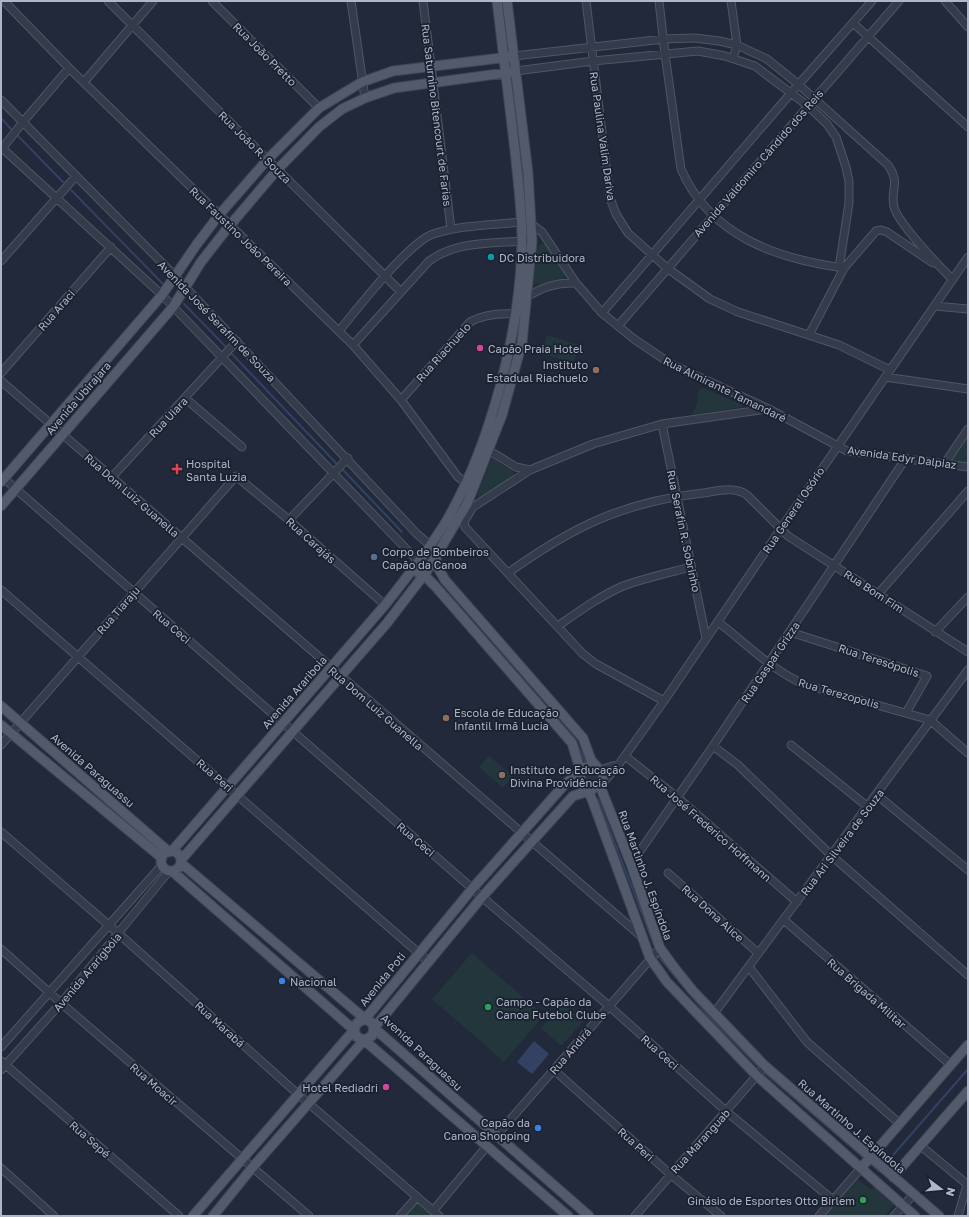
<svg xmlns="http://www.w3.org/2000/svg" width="969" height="1217" font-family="'Golos Text',sans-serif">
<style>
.green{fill:#23363c}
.water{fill:#334263}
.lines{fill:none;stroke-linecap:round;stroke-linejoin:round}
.stream{stroke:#334263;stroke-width:2}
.minor-casing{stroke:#4f5665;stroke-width:9}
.major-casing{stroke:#3e4554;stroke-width:11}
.minor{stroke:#343b4b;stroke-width:7}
.major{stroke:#525a6b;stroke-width:9}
.culture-dot{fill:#0f9aa8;stroke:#1a212f;stroke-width:1.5}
.hotel-dot{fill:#d1479c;stroke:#1a212f;stroke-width:1.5}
.education-dot{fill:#8d6e63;stroke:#1a212f;stroke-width:1.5}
.health-dot{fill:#e0444e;stroke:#1a212f;stroke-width:1.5}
.service-dot{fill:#5c6f8a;stroke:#1a212f;stroke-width:1.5}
.shop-dot{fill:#3f7fe0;stroke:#1a212f;stroke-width:1.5}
.leisure-dot{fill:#2e9e5b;stroke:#1a212f;stroke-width:1.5}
.labels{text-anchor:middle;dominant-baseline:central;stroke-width:3.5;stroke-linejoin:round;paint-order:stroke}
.street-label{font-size:11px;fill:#afb6c7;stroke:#1a212f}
.poi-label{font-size:11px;fill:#afb6c7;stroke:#1a212f;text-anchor:start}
</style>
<rect width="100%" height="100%" fill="#21293b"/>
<path class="green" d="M 543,244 L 546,245 L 566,275 L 564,278 L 541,286 L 534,283 L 534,279 L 535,248 Z
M 547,335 L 579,345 L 574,363 L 542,354 Z
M 704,388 L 743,405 L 743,407 L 691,415 L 696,406 L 699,390 Z
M 968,437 L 968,463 L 950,461 Z
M 492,458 L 514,472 L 515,476 L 482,498 L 479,497 L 477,495 Z
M 489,756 L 513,776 L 503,788 L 479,767 Z
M584 779a7 7 0 1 1 14 0a7 7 0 1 1-14 0Z
M 472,953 L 544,1015 L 504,1062 L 432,999 Z
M 563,1003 L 583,1022 L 561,1046 L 541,1028 Z
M 857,1178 L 871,1190 L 876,1185 L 884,1192 L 882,1195 L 894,1205 L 885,1216 L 824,1216 Z
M 417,1203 L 432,1216 L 405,1216 Z"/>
<path class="water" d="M 534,1041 L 549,1054 L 532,1074 L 517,1062 Z"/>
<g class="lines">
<path class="stream" d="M 1,118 L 11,129
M 18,136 L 63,182
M 71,190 L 163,284
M 184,304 L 225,346
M 232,354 L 336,463
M 343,470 L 402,532
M 449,595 L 575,739 L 585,761
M 598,799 L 654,945
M 658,956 L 710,1018 L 758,1066
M 765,1073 L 863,1157
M 887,1162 L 968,1069
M 870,1163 L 879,1171"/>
<g class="minor-casing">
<path id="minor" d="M 4,1 L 69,68 L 353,345 L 401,400 L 458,477 L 465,482
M 108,1 L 401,292
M 212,1 L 319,108
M 351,1 L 365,98
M 423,1 L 451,229
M 586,1 L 610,198 L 616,214 L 628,233 L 667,268 L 710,299 L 738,312 L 839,345 L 890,370
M 659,1 L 665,54 L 681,169 C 710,236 777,259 844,268
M 731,1 L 737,45 L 733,58
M 945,1 L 968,27
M 853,23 L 968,127
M 514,56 L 664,39 L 695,38 L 719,41 L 737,45 L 767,59 L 798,84 L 888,165 C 901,184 890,189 894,207 C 898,223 939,266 952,279
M 516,71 L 593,61 L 698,51 L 725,56 L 755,66 L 808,106 L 827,124 L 836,137 L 846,167 L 849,182 L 849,203 L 839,268
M 84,82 L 153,1
M 1,100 L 176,277 L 417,534 L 430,545
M 1,147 L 162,295 L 415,558 L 416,565
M 1,150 L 23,122 L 69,68
M 1,261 L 76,176
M 528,296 C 544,286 558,282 576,283
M 935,306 L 968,309
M 602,313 L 791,93 L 872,1
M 618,326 L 899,1
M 339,331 C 358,308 408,243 433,234 C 461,225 492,225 521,222 L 531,224 L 542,232 L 576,283 L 602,313 L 634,339 L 671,364 L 769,409 L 847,451 L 968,467
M 809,335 L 844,268 L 876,231 L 881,230 L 887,232 L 933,263
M 353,345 L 429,261 C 457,241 488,244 522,241
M 1,373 L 111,247
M 885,377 L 968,389
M 1,381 L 642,937
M 185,398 L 242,447
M 401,400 L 470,322 C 484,314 500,313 516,314
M 662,424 L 706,638
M 488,450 L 516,467 L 530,470
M 945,463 L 968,429
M 1,476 L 482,897 L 609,1006 L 727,1112 L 833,1200
M 112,477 L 237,341
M 467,504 L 473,507 L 530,470 L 593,444 L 662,424 L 768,409
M 473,507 L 464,522 L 465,527 L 583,654 L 596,664 L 664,701
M 289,520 L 348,458
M 508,573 C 572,527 623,502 703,493 C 717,491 735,486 747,495 L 788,536 L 968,652
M 1,590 L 429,962
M 879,593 L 968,491
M 718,622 C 747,644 772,671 806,685 L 930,720 L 968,753
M 558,626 C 578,612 600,596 623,586 C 645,578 668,573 691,567
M 790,632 L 927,676 L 906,713
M 935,632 L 968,597
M 1,745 L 236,476 L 289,520 L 385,605
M 791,745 L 868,807
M 713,746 L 738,765 L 832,856 L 968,975
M 625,756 L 677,797 L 797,902
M 600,770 L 619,764
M 602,784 L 619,764 L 664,701 L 780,530 L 968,257
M 877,795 L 968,870
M 1,832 L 119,934 L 299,1095 L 439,1216
M 631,864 L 713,746 L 906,458
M 668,873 L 758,953
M 784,920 L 951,1065
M 1,949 L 61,1003 L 309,1216
M 749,967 L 807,1042 L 900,1124
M 715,1012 L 968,670
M 1,1047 L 162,865
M 1,1061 L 179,1216
M 1,1070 L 61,1003 L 169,871
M 554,1070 L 670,1174 L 721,1216
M 496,1136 L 660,948
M 921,1146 L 968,1185
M 1,1168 L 54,1216
M 433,1211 L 487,1146
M 400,1216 L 417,1197
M 635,1216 L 765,1066
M 819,1216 L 861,1168
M 894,1216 L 913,1195
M 958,1216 L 967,1185"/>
</g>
<g class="major-casing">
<path id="major" d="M 1,482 L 162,295 L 197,244 L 219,215 L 268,159 L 319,108 L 362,82 L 393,71 L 509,57
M 1,506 L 173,307 L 201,262 L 226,230 L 277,170 L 319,127 L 342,109 L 365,98 L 394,88 L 512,72
M 436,556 L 437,566 L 445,580 L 583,738 L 591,760 L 603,774 L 603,780 L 600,786 L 631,864 L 660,948 L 673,966 L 693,991 L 765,1066 L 939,1216
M 418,573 L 427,578 L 435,586 L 572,743 L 581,772 L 580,783 L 583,787 L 588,790 L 593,802 L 650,958 L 667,982 L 757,1076 L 915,1216
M 1,706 L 169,852
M 1,725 L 162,858
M161 861a10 10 0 1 1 20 0a10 10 0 1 1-20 0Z
M 172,851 L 385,605 C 406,578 429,550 447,520 C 491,444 521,328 522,240 C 522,211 518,180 515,151 C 509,101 503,51 497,1
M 181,860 L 387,623 L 427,571 L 467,504 L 502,415 L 522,343 L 532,241 L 528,173 L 507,1
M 181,863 L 365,1019 L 371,1022 L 374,1028 L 589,1216
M 172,871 L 354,1030 L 357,1037 L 364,1040 L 568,1216
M 861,1168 L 968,1045
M 893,1177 L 968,1091
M 193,1216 L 354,1030 L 357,1023 L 365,1019 L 472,889 L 565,784 L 586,767 L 593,766 L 598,768
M 213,1216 L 252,1168 L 364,1040 L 372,1036 L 374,1028 L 482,897 L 573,796 L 592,790"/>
</g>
<use href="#minor" class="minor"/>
<use href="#major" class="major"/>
</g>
<circle class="culture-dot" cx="491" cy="257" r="4"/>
<g class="hotel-dot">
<circle cx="480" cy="348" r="4"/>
<circle cx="386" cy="1087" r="4"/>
</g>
<g class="education-dot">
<circle cx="596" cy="370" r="4"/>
<circle cx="446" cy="718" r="4"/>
<circle cx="502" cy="775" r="4"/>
</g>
<path class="health-dot" d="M175 463h4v4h4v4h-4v4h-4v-4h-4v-4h4z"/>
<circle class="service-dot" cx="374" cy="557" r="4"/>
<g class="shop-dot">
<circle cx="282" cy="981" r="4"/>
<circle cx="538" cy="1128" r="4"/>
</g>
<g class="leisure-dot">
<circle cx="488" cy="1007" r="4"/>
<circle cx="863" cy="1200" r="4"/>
</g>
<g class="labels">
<g class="street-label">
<text transform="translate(265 54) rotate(45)">Rua João Pretto</text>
<text transform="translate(437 115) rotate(83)">Rua Saturnino Bitencourt de Farias</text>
<text transform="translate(603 136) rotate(82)">Rua Paulina Valim Dariva</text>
<text transform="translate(255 147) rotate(45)">Rua João R. Souza</text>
<text transform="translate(758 163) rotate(-49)">Avenida Valdomiro Cândido dos Reis</text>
<text transform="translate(241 236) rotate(44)">Rua Faustino João Pereira</text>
<text transform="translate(56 310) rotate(-49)">Rua Araci</text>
<text transform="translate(217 321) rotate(46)">Avenida José Serafim de Souza</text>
<text transform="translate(443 352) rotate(-48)">Rua Riachuelo</text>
<text transform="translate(725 389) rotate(26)">Rua Almirante Tamandaré</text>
<text transform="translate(78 398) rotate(-49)">Avenida Ubirajara</text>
<text transform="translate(168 417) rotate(-47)">Rua Uiara</text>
<text transform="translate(902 457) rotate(8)">Avenida Edyr Dalpiaz</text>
<text transform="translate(132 495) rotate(41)">Rua Dom Luiz Guanella</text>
<text transform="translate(793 510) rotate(-56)">Rua General Osório</text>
<text transform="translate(684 531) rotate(78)">Rua Serafin R. Sobrinho</text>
<text transform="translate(311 540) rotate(42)">Rua Carajás</text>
<text transform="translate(874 591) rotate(33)">Rua Bom Fim</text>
<text transform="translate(118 610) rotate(-49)">Rua Tiaraju</text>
<text transform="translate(172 626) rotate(41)">Rua Ceci</text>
<text transform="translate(879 660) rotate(18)">Rua Teresópolis</text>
<text transform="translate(770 662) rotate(-56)">Rua Gaspar Grizza</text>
<text transform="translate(294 692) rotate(-49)">Avenida Arariboia</text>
<text transform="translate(839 693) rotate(16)">Rua Terezopolis</text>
<text transform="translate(376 708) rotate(41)">Rua Dom Luiz Guanella</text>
<text transform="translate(93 770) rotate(41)">Avenida Paraguassu</text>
<text transform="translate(215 775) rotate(41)">Rua Peri</text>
<text transform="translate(711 828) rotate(41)">Rua José Frederico Hoffmann</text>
<text transform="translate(416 839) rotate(41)">Rua Ceci</text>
<text transform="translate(842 842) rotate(-53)">Rua Ari Silveira de Souza</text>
<text transform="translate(646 875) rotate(70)">Rua Martinho J. Espíndola</text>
<text transform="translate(713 913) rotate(42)">Rua Dona Alice</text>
<text transform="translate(87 972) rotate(-50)">Avenida Ararigbóia</text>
<text transform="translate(382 979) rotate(-51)">Avenida Poti</text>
<text transform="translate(867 993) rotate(41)">Rua Brigada Militar</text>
<text transform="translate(220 1024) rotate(42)">Rua Marabá</text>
<text transform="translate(570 1051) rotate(-49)">Rua Andirá</text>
<text transform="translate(422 1052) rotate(43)">Avenida Paraguassu</text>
<text transform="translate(660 1052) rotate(42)">Rua Ceci</text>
<text transform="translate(154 1084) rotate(41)">Rua Moacir</text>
<text transform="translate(852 1126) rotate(41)">Rua Martinho J. Espíndola</text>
<text transform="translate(90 1139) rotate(41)">Rua Sepé</text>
<text transform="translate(700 1141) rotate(-48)">Rua Maranguab</text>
<text transform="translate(636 1144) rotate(42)">Rua Peri</text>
</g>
<g class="poi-label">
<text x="499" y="257">DC Distribuidora</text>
<text x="488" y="348">Capão Praia Hotel</text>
<text x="588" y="364" text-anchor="end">Instituto<tspan x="588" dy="13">Estadual Riachuelo</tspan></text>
<text x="186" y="463">Hospital<tspan x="186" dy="13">Santa Luzia</tspan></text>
<text x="382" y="551">Corpo de Bombeiros<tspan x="382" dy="13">Capão da Canoa</tspan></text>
<text x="454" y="712">Escola de Educação<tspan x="454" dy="13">Infantil Irmã Lucia</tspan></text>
<text x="510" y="769">Instituto de Educação<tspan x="510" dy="13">Divina Providência</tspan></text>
<text x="290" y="981">Nacional</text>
<text x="496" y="1001">Campo - Capão da<tspan x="496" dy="13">Canoa Futebol Clube</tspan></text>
<text x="378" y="1087" text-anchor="end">Hotel Rediadri</text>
<text x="530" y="1122" text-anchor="end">Capão da<tspan x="530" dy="13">Canoa Shopping</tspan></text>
<text x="855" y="1200" text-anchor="end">Ginásio de Esportes Otto Birlem</text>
</g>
</g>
<rect width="969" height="1217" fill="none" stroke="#afb6c7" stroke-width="4"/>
<g transform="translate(941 1189) rotate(106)" stroke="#1a212f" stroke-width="3" paint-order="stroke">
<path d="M0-3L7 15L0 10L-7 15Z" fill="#afb6c7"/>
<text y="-6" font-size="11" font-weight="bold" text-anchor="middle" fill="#afb6c7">N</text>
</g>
</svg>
